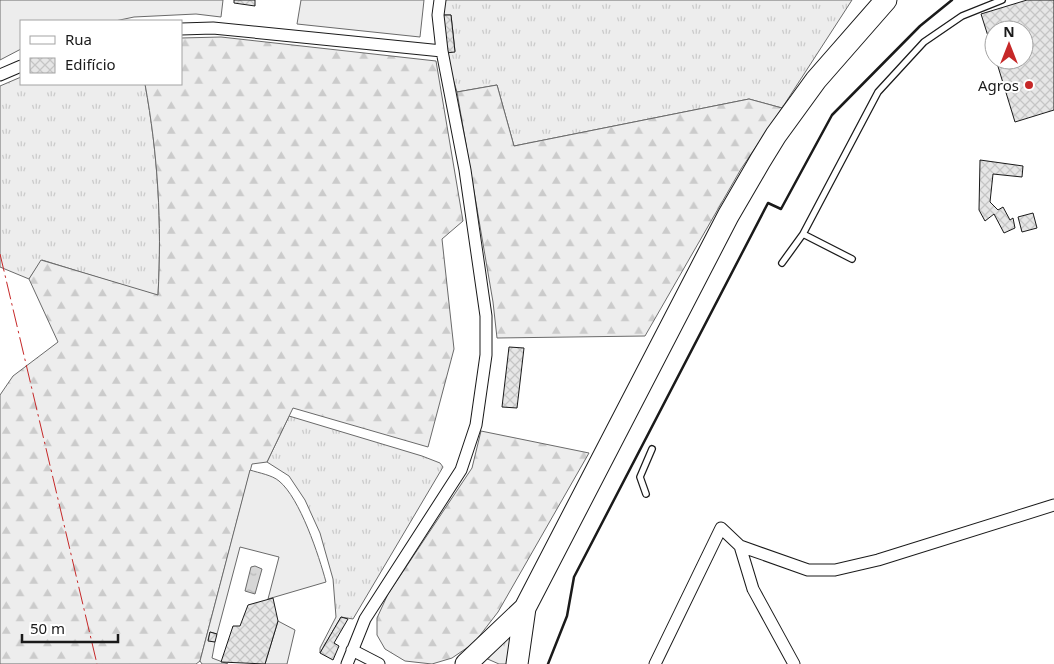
<svg xmlns="http://www.w3.org/2000/svg" width="1054" height="664" font-family="'Noto Sans',sans-serif">
<style>
.grass{fill:url(#grass-tufts);stroke:#6a6a6a}
.forest{fill:url(#forest-firs);stroke:#6a6a6a}
.garden{fill:#ededed;stroke:#6a6a6a}
.water{fill:url(#water-ripples);stroke:#6a6a6a}
.building{fill:url(#building-cross-hatch);stroke:#1a1a1a}
.lines{fill:none;stroke-linecap:round;stroke-linejoin:round}
.lane-casing{stroke:#1a1a1a;stroke-width:8}
.street-casing{stroke:#1a1a1a;stroke-width:13}
.highway-casing{stroke:#1a1a1a;stroke-width:23}
.lane{stroke:#fff;stroke-width:5.5}
.street{stroke:#fff;stroke-width:11}
.highway{stroke:#fff;stroke-width:21}
.wall{stroke:#1a1a1a;stroke-width:2.5}
.power{stroke:#c62828;stroke-width:1;stroke-dasharray:18 4 2.5 4;stroke-linecap:butt}
.poi-dot{fill:#c62828;stroke:#fff;stroke-width:2}
.labels{text-anchor:middle;dominant-baseline:central;stroke-width:4;stroke-linejoin:round;paint-order:stroke}
.poi-label{font-size:15px;fill:#1a1a1a;stroke:#fff;text-anchor:end}
</style>
<defs>
<pattern id="grass-tufts" width="24" height="20" patternUnits="userSpaceOnUse" patternTransform="scale(1.25)"><rect width="24" height="20" fill="#ededed"/><path d="M3 7l-1-3M5 7V3M7 7l1-3M15 17l-1-3M17 17v-4M19 17l1-3" fill="none" stroke="#cbcbcb"/></pattern>
<pattern id="forest-firs" width="22" height="20" patternUnits="userSpaceOnUse" patternTransform="scale(1.25)"><rect width="22" height="20" fill="#ededed"/><path d="M5 1l3.5 6h-7zM16 11l3.5 6h-7z" fill="#cbcbcb"/></pattern>
<pattern id="water-ripples" width="26" height="14" patternUnits="userSpaceOnUse" patternTransform="scale(1.25)"><rect width="26" height="14" fill="#d7d7d7"/><path d="M2 4q2-2 4 0t4 0M15 11q2-2 4 0t4 0" fill="none" stroke="#b8b8b8"/></pattern>
<pattern id="building-cross-hatch" width="8" height="8" patternUnits="userSpaceOnUse" patternTransform="scale(1.25)"><rect width="8" height="8" fill="#e6e6e6"/><path d="M0 0l8 8M0 8l8-8" fill="none" stroke="#c5c5c5"/></pattern>
</defs>
<rect width="100%" height="100%" fill="#fff"/>
<path class="grass" d="M 445,0 L 852,0 L 782,108 L 749,99 L 514,146 L 497,85 L 457,92 L 445,53 L 455,51 L 451,15 L 442,15 Z
M 21,77 L 21,84 L 145,84 C 158,155 162,223 158,296 L 42,260 L 29,279 L 0,267 L 0,86 Z
M 289,416 L 422,456 L 440,463 L 443,467 L 353,619 L 341,617 L 320,653 L 320,648 L 336,617 L 333,579 L 320,533 L 305,500 L 289,476 L 267,462 Z
M 514,621 L 509,664 L 499,664 L 483,657 Z"/>
<path class="forest" d="M 221,37 L 436,61 L 463,221 L 442,239 L 454,349 L 428,447 L 293,408 L 267,462 L 252,464 L 200,661 L 196,664 L 0,664 L 0,395 L 13,376 L 58,342 L 29,279 L 41,260 L 158,295 C 162,223 158,155 145,84 L 181,84 L 181,38 Z
M 497,85 L 514,146 L 749,99 L 782,108 L 741,169 L 645,336 L 497,338 L 493,302 L 457,92 Z
M 481,431 L 589,453 L 498,612 L 474,643 L 452,658 L 432,664 L 405,661 L 385,649 L 377,635 L 377,618 L 388,594 L 472,468 Z"/>
<path class="garden" d="M 0,0 L 223,0 L 221,17 L 196,14 L 134,17 L 115,21 L 21,21 L 21,49 L 0,60 Z
M 301,0 L 424,0 L 420,37 L 297,24 Z
M 250,470 C 259,473 272,475 279,481 C 300,498 319,556 326,582 L 268,599 L 279,557 L 240,547 L 217,634 L 210,632 L 208,640 L 215,642 L 212,658 L 228,664 L 202,664 L 200,661 Z
M 278,621 L 295,630 L 287,664 L 265,664 Z"/>
<path class="water" d="M 255,566 L 262,569 L 255,594 L 245,591 L 251,567 Z"/>
<path class="building" d="M 234,0 L 255,0 L 255,6 L 234,3 Z
M 1027,0 L 1054,0 L 1054,110 L 1015,122 L 996,60 L 1024,60 L 1024,30 L 994,30 L 994,55 L 981,14 Z
M 442,15 L 451,15 L 455,52 L 445,53 Z
M 980,160 L 1023,166 L 1022,177 L 993,174 L 990,202 L 998,210 L 1003,207 L 1010,220 L 1013,218 L 1015,228 L 1004,233 L 994,214 L 985,221 L 979,210 Z
M 1033,213 L 1037,228 L 1022,232 L 1018,217 Z
M 509,347 L 524,348 L 517,408 L 502,407 Z
M 273,598 L 278,621 L 265,664 L 221,662 L 233,626 L 240,626 L 248,605 Z
M 341,617 L 348,619 L 334,643 L 339,646 L 333,660 L 320,653 Z
M 210,632 L 217,634 L 215,642 L 208,641 Z"/>
<g class="lines">
<g class="lane-casing">
<path id="lane" d="M 803,234 L 852,259
M 782,263 L 803,234 L 878,92 L 924,42 L 962,16 L 1002,0
M 646,494 L 640,477 L 652,449"/>
</g>
<g class="street-casing">
<path id="street" d="M 181,29 L 213,28 L 442,51
M 0,75 L 21,66
M 740,546 L 753,589 L 794,664
M 352,650 L 379,664
M 347,664 L 365,619 L 461,470 L 476,425 L 486,355 L 486,316 L 465,170 L 442,51 L 438,15 L 440,0
M 655,664 L 721,528 L 740,546 L 808,570 L 835,570 L 878,560 L 1054,505"/>
</g>
<g class="highway-casing">
<path id="highway" d="M 466,664 L 525,608
M 517,664 L 525,608 L 728,216 L 760,161 L 776,135 L 816,80 L 886,0"/>
</g>
<use href="#lane" class="lane"/>
<use href="#street" class="street"/>
<use href="#highway" class="highway"/>
<path class="wall" d="M 548,664 L 567,616 L 574,577 L 768,203 L 781,209 L 832,115 L 920,26 L 952,0"/>
<path class="power" d="M 0,254 L 97,664"/>
</g>
<circle class="poi-dot" cx="1029" cy="85" r="5"/>
<g class="labels">
<g class="poi-label">
<text x="1019" y="85">Agros</text>
</g>
</g>
<rect x="20" y="20" width="162" height="65" fill="#ffffff" stroke="#a3a3a3"/>
<rect x="30" y="36" width="25" height="8" fill="#ffffff" stroke="#a3a3a3"/>
<text x="65" y="45" font-size="15" fill="#1a1a1a">Rua</text>
<rect x="30" y="58" width="25" height="15" fill="url(#building-cross-hatch)" stroke="#a3a3a3"/>
<text x="65" y="70" font-size="15" fill="#1a1a1a">Edifício</text>
<g transform="translate(1009 45)"><circle r="24" fill="#ffffff" stroke="#a3a3a3"/>
<path d="M0-4L9 19L0 12L-9 19Z" fill="#c62828"/>
<text y="-8" font-size="14" font-weight="bold" text-anchor="middle" fill="#1a1a1a">N</text>
</g>
<path d="M22 634v8h96v-8" fill="none" stroke="#1a1a1a" stroke-width="2.5"/>
<text x="30" y="634" font-size="15" fill="#1a1a1a" stroke="#ffffff" stroke-width="4" paint-order="stroke">50 m</text>
</svg>
